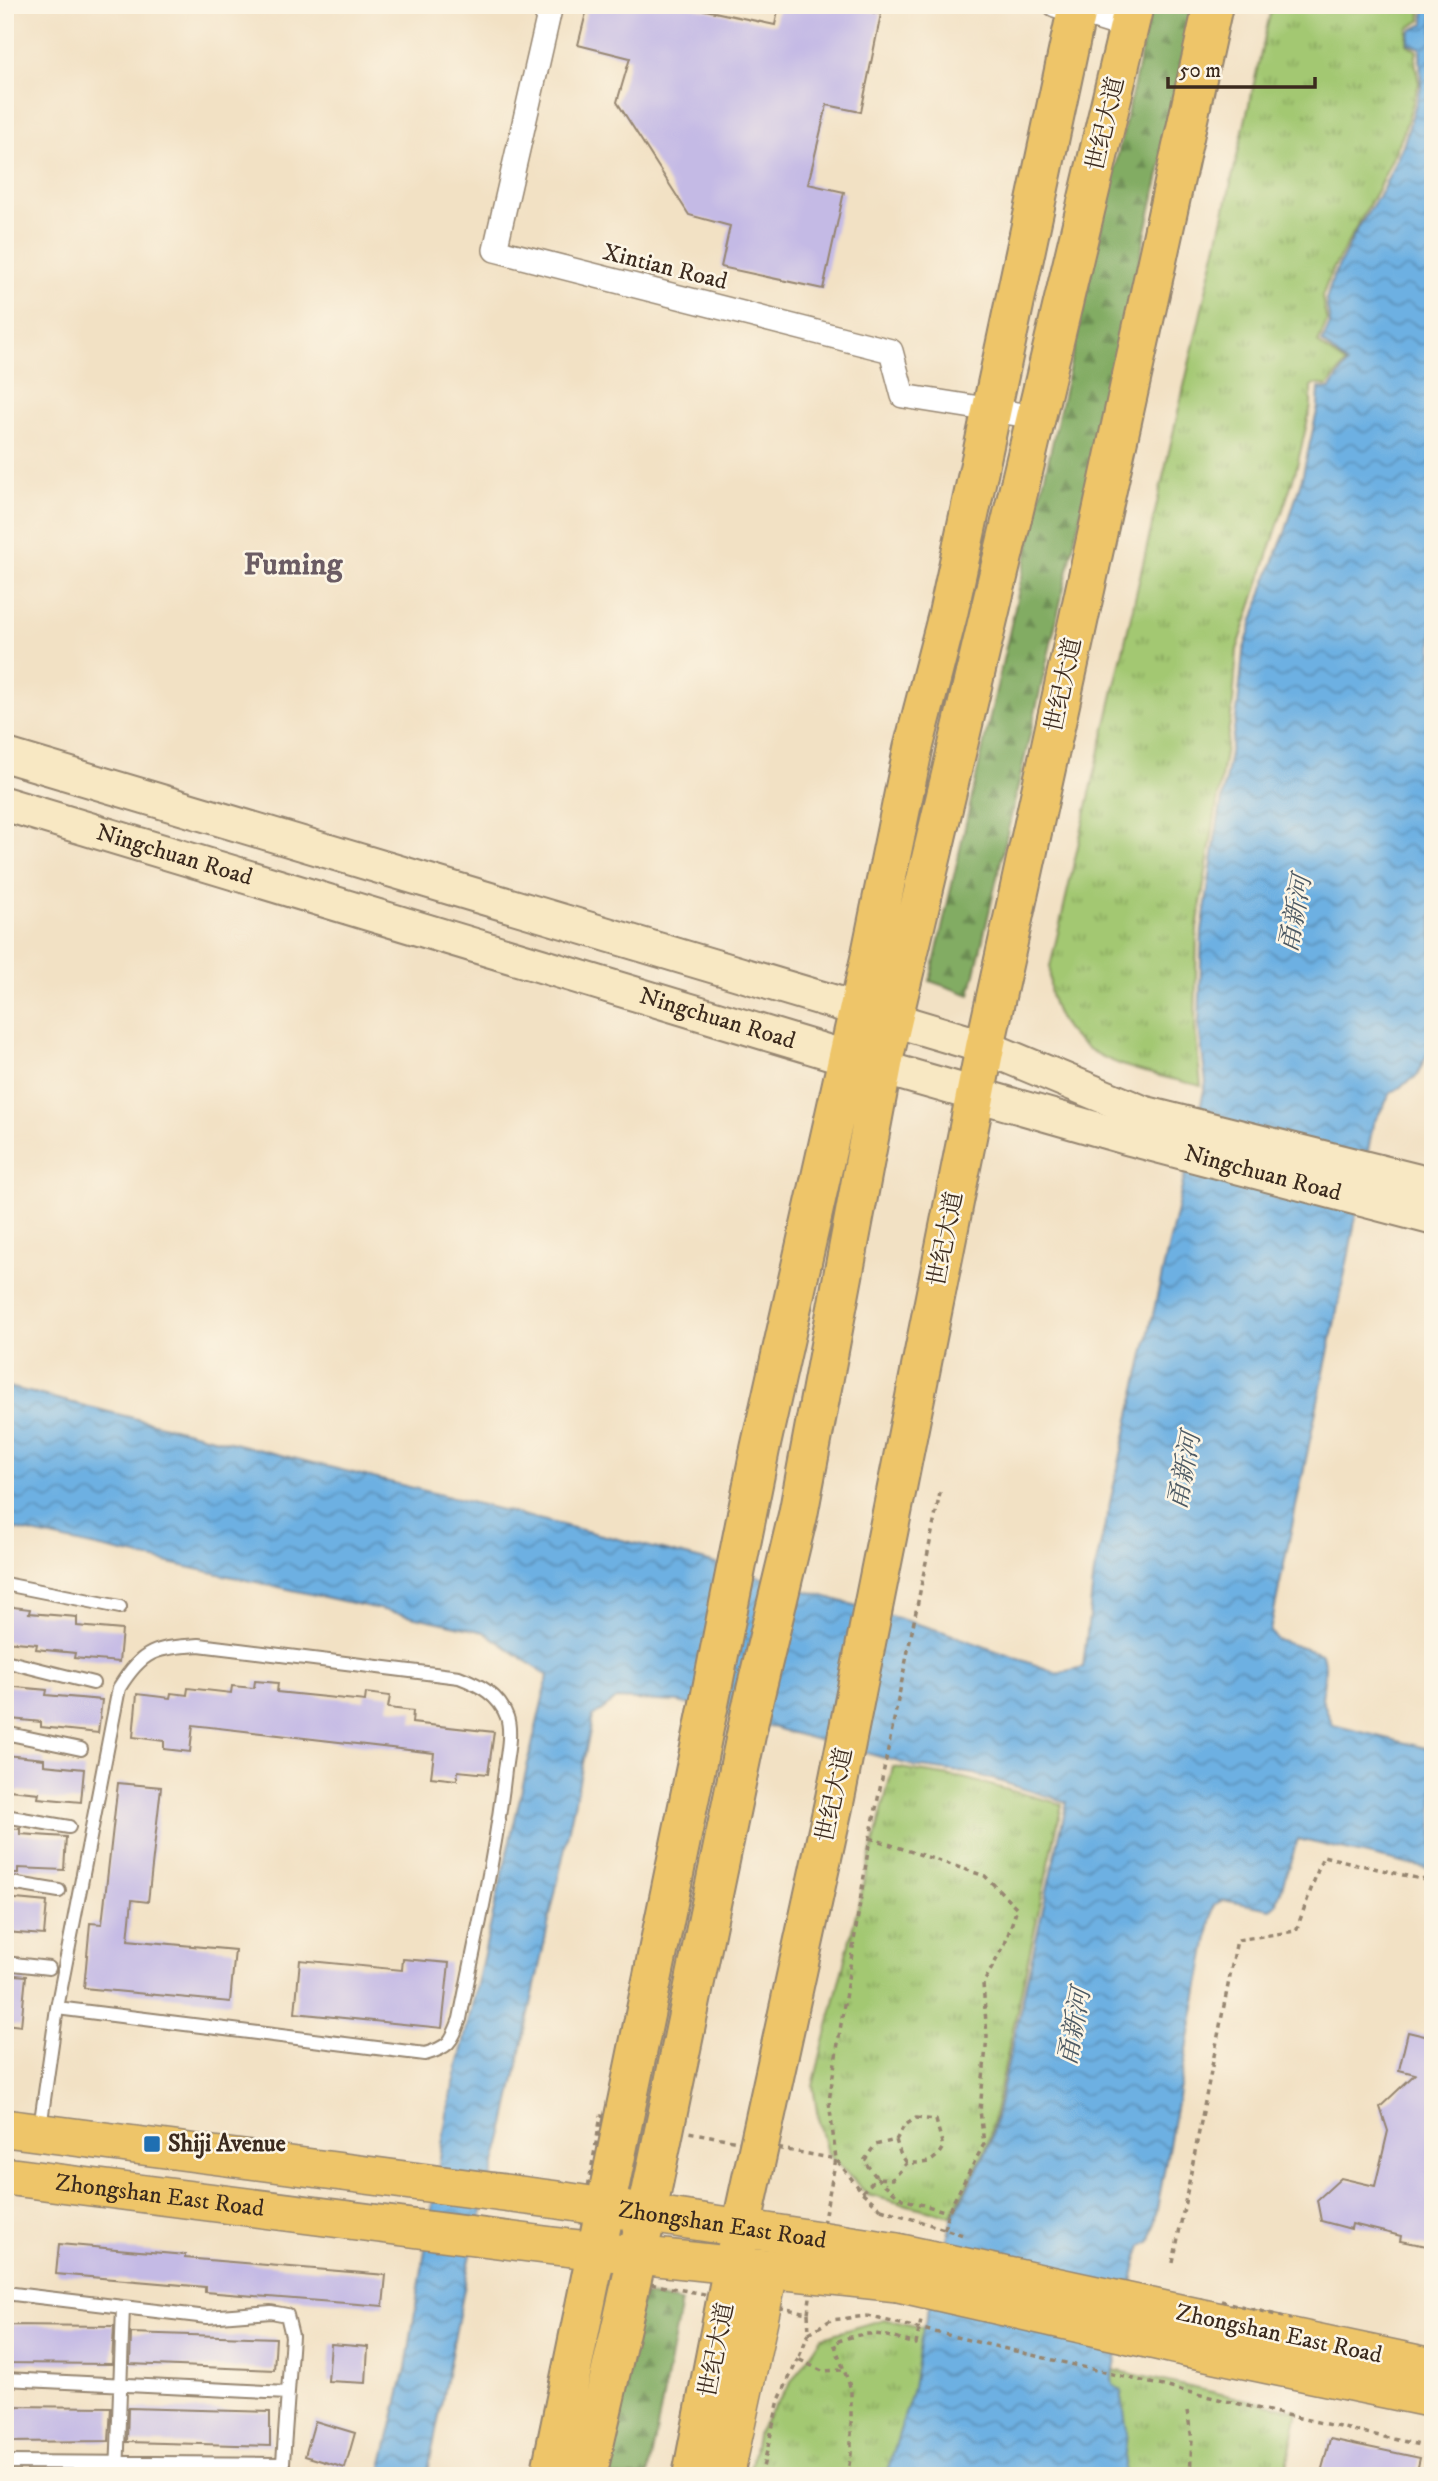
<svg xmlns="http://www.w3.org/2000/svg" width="1438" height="2481" font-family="'IM FELL DW Pica','Noto Serif SC',serif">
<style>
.forest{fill:url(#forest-firs);stroke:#5e6b41;stroke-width:2}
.park{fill:url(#park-tufts);stroke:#6f7948;stroke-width:2}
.water{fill:url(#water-waves);stroke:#546d80;stroke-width:2}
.building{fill:#c4bae5}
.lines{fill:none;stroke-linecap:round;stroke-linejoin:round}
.service-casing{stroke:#968671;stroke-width:16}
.minor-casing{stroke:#968671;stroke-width:26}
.secondary-casing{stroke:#968671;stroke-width:37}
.primary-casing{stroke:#968671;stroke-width:40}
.trunk-casing{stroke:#968671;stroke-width:42}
.path{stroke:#968671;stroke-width:3.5;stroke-dasharray:5 5;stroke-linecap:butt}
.service{stroke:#fff;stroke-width:12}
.minor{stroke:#fff;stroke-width:23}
.secondary{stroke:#f8e8c3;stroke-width:33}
.primary{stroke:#eec569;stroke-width:37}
.trunk{stroke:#eec569;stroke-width:38}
.primary-bridge-casing{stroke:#968671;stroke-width:40;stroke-linecap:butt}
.path-bridge{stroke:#968671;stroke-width:3.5;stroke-dasharray:5 5;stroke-linecap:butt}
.primary-bridge{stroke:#eec569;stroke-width:37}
.poi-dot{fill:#1f6fb2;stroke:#fcf5e5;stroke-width:2.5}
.labels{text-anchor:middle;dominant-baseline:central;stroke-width:5;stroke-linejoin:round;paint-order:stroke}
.street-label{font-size:24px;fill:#3b2a1e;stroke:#fcf5e5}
.poi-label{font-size:24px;font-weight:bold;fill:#3b2a1e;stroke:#fcf5e5;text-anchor:start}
.water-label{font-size:26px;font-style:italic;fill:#4c5963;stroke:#fcf5e5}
.district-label{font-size:32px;font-weight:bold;fill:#6b5c64;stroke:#fcf5e5}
</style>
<defs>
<pattern id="forest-firs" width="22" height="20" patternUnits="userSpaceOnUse" patternTransform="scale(1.75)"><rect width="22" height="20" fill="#82ac64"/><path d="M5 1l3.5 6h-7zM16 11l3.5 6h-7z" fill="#6c8c52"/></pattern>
<pattern id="park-tufts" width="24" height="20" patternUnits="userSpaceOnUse" patternTransform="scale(1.75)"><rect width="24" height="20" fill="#a3c872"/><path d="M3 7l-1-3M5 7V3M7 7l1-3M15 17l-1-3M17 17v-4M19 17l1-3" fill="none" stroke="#86a35d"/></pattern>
<pattern id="water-waves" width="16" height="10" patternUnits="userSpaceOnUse" patternTransform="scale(1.75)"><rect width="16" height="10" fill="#6db0e2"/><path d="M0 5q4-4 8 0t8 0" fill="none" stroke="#5b8fb7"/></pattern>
</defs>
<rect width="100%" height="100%" fill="#fcf5e5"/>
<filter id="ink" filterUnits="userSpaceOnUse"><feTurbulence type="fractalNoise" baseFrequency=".0143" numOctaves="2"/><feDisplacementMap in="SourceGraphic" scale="14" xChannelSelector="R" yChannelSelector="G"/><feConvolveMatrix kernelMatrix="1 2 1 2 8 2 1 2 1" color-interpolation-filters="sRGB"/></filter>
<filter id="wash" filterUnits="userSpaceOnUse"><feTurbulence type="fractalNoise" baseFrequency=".00686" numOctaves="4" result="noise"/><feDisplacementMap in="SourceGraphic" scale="28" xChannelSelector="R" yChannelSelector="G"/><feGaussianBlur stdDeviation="1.57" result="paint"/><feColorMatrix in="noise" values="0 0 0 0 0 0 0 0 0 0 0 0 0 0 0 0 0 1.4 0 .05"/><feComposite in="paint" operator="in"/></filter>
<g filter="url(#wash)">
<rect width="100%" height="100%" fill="#f2e1c4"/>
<path class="forest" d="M 1152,5 L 1198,5 L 970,995 L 930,981 Z
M 642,2295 L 681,2302 L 648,2476 L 609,2476 Z"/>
<path class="park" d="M 1272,5 L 1420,5 L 1421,20 L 1408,29 L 1407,44 L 1417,51 L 1415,61 L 1419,84 L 1402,137 L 1379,187 L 1331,273 L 1322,297 L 1327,322 L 1318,343 L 1345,364 L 1328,386 L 1315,384 L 1311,386 L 1311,406 L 1296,470 L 1237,650 L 1233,703 L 1197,928 L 1195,1027 L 1201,1086 C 1147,1072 1063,1062 1051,995 C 1049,986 1050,976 1050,967 Z
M 893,1767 L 963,1778 L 1062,1804 L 988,2144 L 951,2216 L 868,2195 L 827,2153 L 818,2118 L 813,2086 Z
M 884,2319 L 1298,2411 L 1285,2476 L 749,2476 L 758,2431 L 822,2337 Z"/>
<path class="water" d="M 1424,5 L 1433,5 L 1432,1044 L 1417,1076 L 1391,1093 L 1373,1124 L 1349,1253 L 1270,1631 L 1277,1640 L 1322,1654 L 1325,1667 L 1322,1699 L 1333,1725 L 1433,1750 L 1433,1870 L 1298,1839 L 1276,1905 L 1271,1909 L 1223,1900 L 1214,1905 L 1151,2241 L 1142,2246 L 1136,2263 L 1112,2379 L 1113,2385 L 1121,2390 L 1127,2431 L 1123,2476 L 886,2476 L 913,2388 L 921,2338 L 952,2219 L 990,2144 L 1067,1802 L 975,1774 L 914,1766 L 679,1702 L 616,1699 L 593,1717 L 505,2125 L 470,2259 L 427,2476 L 380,2476 L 406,2368 L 447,2114 L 548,1676 L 484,1632 L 5,1527 L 5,1386 L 706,1561 L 944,1632 L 1058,1673 L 1083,1667 L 1094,1573 L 1206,1082 L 1199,1027 L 1202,932 L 1216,834 L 1238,706 L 1243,652 L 1264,586 L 1286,530 L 1303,474 L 1318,407 L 1319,388 L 1330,389 L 1347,364 L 1322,342 L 1330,324 L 1326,300 L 1333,277 L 1357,230 L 1383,189 L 1404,143 L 1421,87 L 1420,48 L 1408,43 L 1410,31 L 1424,24 Z"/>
<g id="blocks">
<path class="building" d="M 588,5 L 682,5 L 775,25 L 779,5 L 839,5 L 881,14 L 861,112 L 827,105 L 808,184 L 844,192 L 823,289 L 721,267 L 730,226 L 689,215 L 617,102 L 630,58 L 578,45 Z
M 5,1606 L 30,1609 L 29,1613 L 77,1617 L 77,1626 L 122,1630 L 119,1662 L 74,1658 L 75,1653 L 36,1649 L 37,1644 L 5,1641 Z
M 255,1681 L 278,1683 L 277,1692 L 365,1701 L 366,1693 L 390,1696 L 388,1708 L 413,1711 L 412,1723 L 494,1732 L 488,1774 L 458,1771 L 457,1780 L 431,1777 L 434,1753 L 193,1725 L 190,1752 L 164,1749 L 164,1741 L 133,1737 L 137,1694 L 170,1698 L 171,1693 L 187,1695 L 188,1688 L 231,1693 L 232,1686 L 254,1688 Z
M 5,1686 L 47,1690 L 46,1695 L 102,1700 L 98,1733 L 41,1727 L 41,1722 L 11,1719 L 11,1714 L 5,1713 Z
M 5,1755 L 44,1759 L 44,1765 L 84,1769 L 81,1802 L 38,1798 L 39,1793 L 9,1790 L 9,1784 L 5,1784 Z
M 118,1783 L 161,1787 L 148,1902 L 132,1900 L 128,1940 L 235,1950 L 230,2002 L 84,1988 L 90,1923 L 102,1924 Z
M 5,1828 L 20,1829 L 20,1834 L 66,1837 L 64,1870 L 18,1868 L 18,1873 L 5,1873 Z
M 5,1898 L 47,1902 L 44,1935 L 5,1932 Z
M 403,1959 L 449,1963 L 442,2028 L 295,2013 L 300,1960 L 402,1970 Z
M 5,1974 L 26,1976 L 21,2026 L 5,2024 Z
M 1408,2032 L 1433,2038 L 1433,2247 L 1400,2241 L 1401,2236 L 1352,2224 L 1351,2229 L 1321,2221 L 1317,2200 L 1341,2178 L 1375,2186 L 1388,2131 L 1380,2107 L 1415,2074 L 1399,2070 Z
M 59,2244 L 185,2255 L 185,2258 L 386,2275 L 383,2306 L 205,2292 L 205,2287 L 56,2274 Z
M 5,2325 L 114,2326 L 112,2364 L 5,2363 Z
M 131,2333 L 276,2338 L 274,2370 L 130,2364 Z
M 331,2344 L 368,2347 L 366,2383 L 328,2381 Z
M 5,2406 L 111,2407 L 109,2441 L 5,2442 Z
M 128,2408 L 270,2412 L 270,2446 L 127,2442 Z
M 315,2421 L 355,2433 L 345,2468 L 305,2456 Z
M 1330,2439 L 1420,2458 L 1416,2476 L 1320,2476 Z"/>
</g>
</g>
<g filter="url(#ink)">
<use href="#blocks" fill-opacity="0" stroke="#968671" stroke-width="2"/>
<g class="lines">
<g class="service-casing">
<path id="service" d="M 5,1584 L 120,1607
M 5,1661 L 93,1683
M 5,1733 L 81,1749
M 5,1816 L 69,1827
M 5,1882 L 59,1891
M 5,1963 L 49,1968
M 40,2128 L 57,2008 L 119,1688 C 143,1649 156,1648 199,1645 L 459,1677 C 480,1685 499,1695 507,1717 C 512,1732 507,1755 505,1770 C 496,1854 476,1936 460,2019 C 451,2043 449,2047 425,2054 L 57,2008
M 5,2293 L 207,2317 L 271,2312 L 287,2315 L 292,2336 L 282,2476
M 5,2379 L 288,2393
M 5,2462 L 283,2464
M 117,2476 L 123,2307"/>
</g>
<g class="minor-casing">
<path id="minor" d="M 551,5 L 495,250 L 891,351 L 903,396 L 1036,417
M 1055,5 L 1129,28"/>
</g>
<g class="secondary-casing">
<g id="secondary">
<path d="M 5,755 L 985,1047 L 1144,1113 L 1433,1185"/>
<path id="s1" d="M 5,804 L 848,1058 L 1128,1138 L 1433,1218"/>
</g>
</g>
<g class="primary-casing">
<g id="primary">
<path id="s2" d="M 5,2128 L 558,2200 L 897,2252"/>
<path id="s3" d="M 5,2176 L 553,2246 L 898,2283"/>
<path d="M 1198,2317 L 1433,2367"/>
<path d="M 1192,2349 L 1433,2399"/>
<path d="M 725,2476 L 770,2269"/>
</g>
</g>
<g class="trunk-casing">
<path id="trunk" d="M 550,2476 L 710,1699 L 760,1449 L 871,954 L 913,749 L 948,614 L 1078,5
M 587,2476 L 647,2213 L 751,1711 L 798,1515 L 886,1048 L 1134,5
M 692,2476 L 733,2265 L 835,1798 L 985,1047 L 1213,5"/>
</g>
<path class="path" d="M 870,1838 L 985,1876 L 1017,1908 L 1005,1944 L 983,1984 L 987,2036 L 980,2110 L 984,2144 L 948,2212 L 943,2234
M 601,2116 L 836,2159 L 813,2274 L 808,2313 L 573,2270 Z
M 916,2118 L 936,2120 L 943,2147 C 933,2165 926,2163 907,2163 L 893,2179 L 877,2178 L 864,2161 L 875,2145 L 896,2140 L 904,2126 Z
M 896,2140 L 900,2153 L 907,2163
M 862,2192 L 877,2178 L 902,2199 L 948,2212
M 881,2209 L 862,2192 L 836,2159 L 829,2101 L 870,1838 L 941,1488
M 1173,2263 L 1237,1940 L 1296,1931 L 1323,1856 L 1433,1882
M 808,2313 L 809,2333 L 798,2359 L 822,2371 L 844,2370
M 809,2333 L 831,2320 L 867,2316
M 1187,2411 L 1192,2439 L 1190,2476
M 1286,2415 L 1433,2448
M 761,2476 L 779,2400 L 798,2359
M 847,2476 L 851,2454 L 851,2389 L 834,2343 C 870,2328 880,2334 916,2344 L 922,2316"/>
<use href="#service" class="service"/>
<use href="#minor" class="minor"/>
<use href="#secondary" class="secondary"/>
<use href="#primary" class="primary"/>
<use href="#trunk" class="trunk"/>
<g class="primary-bridge-casing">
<path id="primary-bridge" d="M 897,2252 L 1198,2317
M 898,2283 L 1192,2349"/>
</g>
<path class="path-bridge" d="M 881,2209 L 963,2235
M 1221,2301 L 1292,2319
M 867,2316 L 1286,2415"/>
<use href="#primary-bridge" class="primary-bridge"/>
</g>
</g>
<rect class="poi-dot" x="143" y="2135" width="18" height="18" rx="3.5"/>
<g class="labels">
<g class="street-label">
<text transform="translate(1106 124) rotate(-77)">世纪大道</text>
<text transform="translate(665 267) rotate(14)">Xintian Road</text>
<text transform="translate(1064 685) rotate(-78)">世纪大道</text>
<text stroke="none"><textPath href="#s1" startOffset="177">Ningchuan Road</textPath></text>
<text stroke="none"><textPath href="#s1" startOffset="744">Ningchuan Road</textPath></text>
<text stroke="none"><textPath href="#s1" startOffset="1311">Ningchuan Road</textPath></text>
<text transform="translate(946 1239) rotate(-79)">世纪大道</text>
<text transform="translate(835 1795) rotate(-78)">世纪大道</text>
<text stroke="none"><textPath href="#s3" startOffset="156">Zhongshan East Road</textPath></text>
<text stroke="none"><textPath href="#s2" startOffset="724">Zhongshan East Road</textPath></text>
<text transform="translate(1279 2334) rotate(12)">Zhongshan East Road</text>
<text transform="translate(717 2350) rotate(-79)">世纪大道</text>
</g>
<g class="poi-label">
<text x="168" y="2144">Shiji Avenue</text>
</g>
<g class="water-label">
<text transform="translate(1296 914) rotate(-79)">甬新河</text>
<text transform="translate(1185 1471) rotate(-79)">甬新河</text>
<text transform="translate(1075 2027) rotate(-79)">甬新河</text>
</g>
<g class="district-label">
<text x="293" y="565">Fuming</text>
</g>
</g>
<rect width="1438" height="2481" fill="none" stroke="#fcf5e5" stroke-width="28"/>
<path d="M1168 77v10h147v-10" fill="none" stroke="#3b2a1e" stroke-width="3.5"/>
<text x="1179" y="77" font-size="21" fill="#3b2a1e" stroke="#fcf5e5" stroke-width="5" paint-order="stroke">50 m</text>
</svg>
